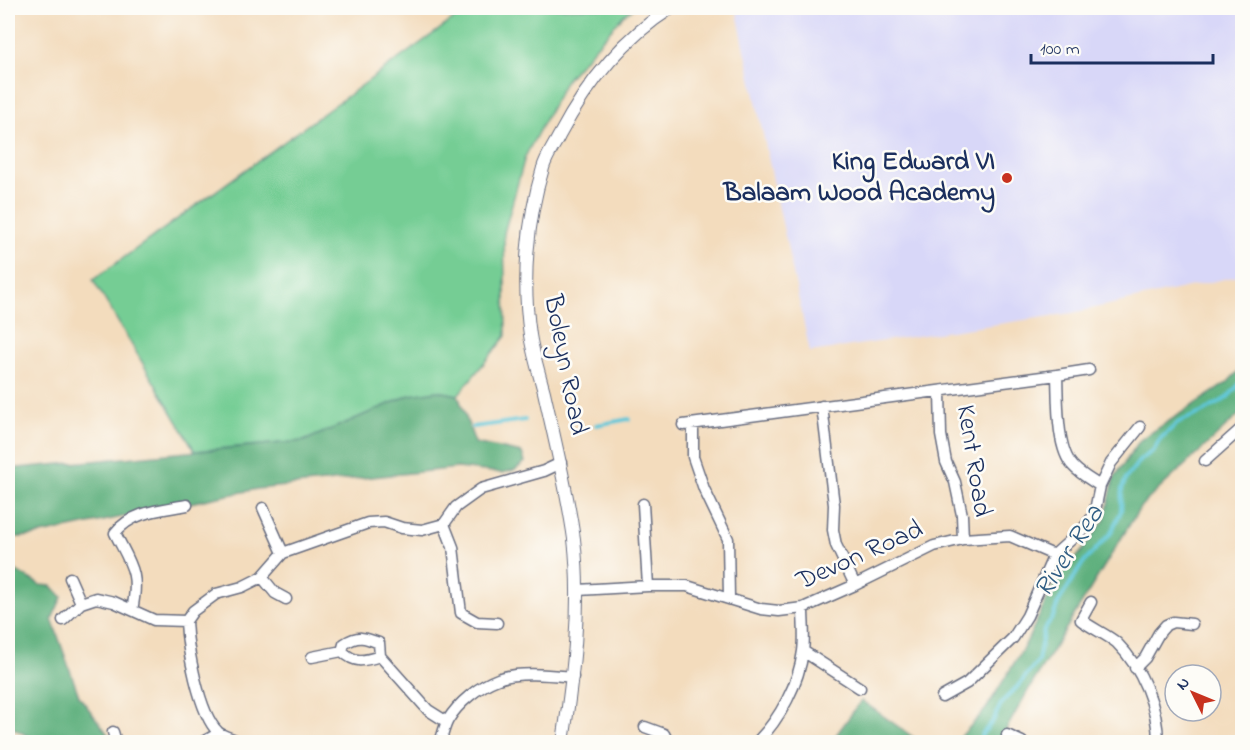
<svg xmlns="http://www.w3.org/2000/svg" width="1250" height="750" font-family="'Indie Flower',sans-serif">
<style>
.built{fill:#d8d7f8}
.green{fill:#74cd94;stroke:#487e79;stroke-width:1.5}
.forest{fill:#5fb07e;stroke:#3d706e;stroke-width:1.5}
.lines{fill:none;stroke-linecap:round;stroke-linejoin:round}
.stream{stroke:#5ec7d9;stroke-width:4}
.minor-casing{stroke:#676c7f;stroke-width:13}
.tertiary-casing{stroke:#676c7f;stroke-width:14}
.minor{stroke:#fff;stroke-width:10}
.tertiary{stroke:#fff;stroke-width:12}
.poi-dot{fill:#c8321e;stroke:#fdfcf7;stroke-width:2}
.labels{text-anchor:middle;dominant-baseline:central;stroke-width:5;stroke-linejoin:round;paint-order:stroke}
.poi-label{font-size:27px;font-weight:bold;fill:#1b2f5e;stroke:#fdfcf7;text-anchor:end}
.street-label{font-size:27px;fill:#1b2f5e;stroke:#fdfcf7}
.water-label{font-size:28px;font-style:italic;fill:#2f5d83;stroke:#fdfcf7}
</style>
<rect width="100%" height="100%" fill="#fdfcf7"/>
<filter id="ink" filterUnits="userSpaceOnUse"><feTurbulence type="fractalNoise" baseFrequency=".0167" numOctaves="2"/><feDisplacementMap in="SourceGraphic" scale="12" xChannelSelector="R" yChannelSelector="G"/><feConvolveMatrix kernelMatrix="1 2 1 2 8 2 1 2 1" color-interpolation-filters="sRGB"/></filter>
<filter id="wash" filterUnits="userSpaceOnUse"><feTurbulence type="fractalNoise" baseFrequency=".008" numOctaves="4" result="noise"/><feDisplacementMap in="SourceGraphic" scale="24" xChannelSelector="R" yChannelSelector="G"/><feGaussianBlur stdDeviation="1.35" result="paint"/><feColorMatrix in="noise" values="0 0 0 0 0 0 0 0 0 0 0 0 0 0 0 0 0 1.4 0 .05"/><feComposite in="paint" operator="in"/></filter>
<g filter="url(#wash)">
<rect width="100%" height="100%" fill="#f3dcbd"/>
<path class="built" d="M 736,8 L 1242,8 L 1242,275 L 1072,313 L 810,352 Z"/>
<path class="green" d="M 469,8 L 634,8 L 624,15 L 566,80 L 525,157 L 504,233 L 506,336 L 458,395 L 438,391 L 410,395 L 304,441 L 195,451 L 93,280 Z"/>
<path class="forest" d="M 1242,367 L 1242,412 L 1141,506 L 1029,689 L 999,742 L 956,742 L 986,709 L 1024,647 L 1055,583 L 1082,551 L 1105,519 L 1114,478 L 1140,440 L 1227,383 Z
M 438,391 L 458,395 L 475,443 L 522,453 L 525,462 L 515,470 L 502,473 L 458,468 L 257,489 L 31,536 L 8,538 L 8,469 L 304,441 L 410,395 Z
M 8,566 L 40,585 L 52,586 L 62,597 L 52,619 L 79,696 L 110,737 L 111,742 L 38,742 L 8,725 Z
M 861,701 L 862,701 L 920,742 L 831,742 Z"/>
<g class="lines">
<path class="stream" d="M 596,425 L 629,419
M 473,427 L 525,420
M 979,742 L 982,734 L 993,721 L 1002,702 L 1017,687 L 1038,661 L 1044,629 L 1053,617 L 1058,603 L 1083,563 L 1111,533 L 1121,511 L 1122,489 L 1126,478 L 1140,460 L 1154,450 L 1160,439 L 1179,422 L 1203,412 L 1227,398 L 1242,381"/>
</g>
</g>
<g filter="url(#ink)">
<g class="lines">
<g class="minor-casing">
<path id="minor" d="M 1089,370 L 1057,375 C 1058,399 1056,449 1073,466 C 1080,474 1091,480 1100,486
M 940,391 L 941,435 L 946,462 L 955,482 L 962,515 L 963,539
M 822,406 L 834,505 L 833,530 L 836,545 L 855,585
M 683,425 L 1057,375
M 693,425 L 693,457 L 704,489 L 728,539 L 729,598
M 1205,461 L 1242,428
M 643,504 L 648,586
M 263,508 L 283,553
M 444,524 L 453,547 L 461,613 L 477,622 L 497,623
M 262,577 L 275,593 L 286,599
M 70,578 L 81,603
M 578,590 L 648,586 L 687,586 L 761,609 L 779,611 L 803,608 L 855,585 L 934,546 L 963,539 L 1010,536 L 1054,555
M 1091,602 L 1081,620 C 1090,627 1111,637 1117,643 C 1142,668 1158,708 1158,742
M 132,610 C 140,573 131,565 115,533 C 132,511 161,510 187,505
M 63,620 L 81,603 L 96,598 L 114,602 L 154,620 L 186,621 L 193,611 L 216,594 L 242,587 L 262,577 L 283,553 L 368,523 L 384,522 L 402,528 L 422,530 L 444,524 L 456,507 L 481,489 L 544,471 L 561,463
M 186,621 C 187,647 199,714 218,732 C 224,737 233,738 239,742
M 342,651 L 344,644 C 358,635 364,637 379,643 L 380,656
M 803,651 L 860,688
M 312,657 L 342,651 C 355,664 364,661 380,656 L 428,710 L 447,722
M 1135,668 L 1145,658 L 1159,633 L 1166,625 L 1173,622 L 1192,624
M 942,697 L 967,683 L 1013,638 L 1027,616 L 1054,555 L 1083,529 L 1094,515 L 1100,486 L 1111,463 L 1140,427
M 645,727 L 664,734 L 668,742
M 113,732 L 116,742
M 1007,735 L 1022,742
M 203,742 L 219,733
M 440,742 C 443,735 444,727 448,720 C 458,703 479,686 498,679 C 518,671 552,675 573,677
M 757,742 C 780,719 799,683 803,651 C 805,637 803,622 803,608"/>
</g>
<g class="tertiary-casing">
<path id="tertiary" d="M 563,742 C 573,675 582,607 574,539 C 567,489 555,441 544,392 C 539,373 533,354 530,335 C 522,280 527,221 543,168 C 546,157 554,146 559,136 C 586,85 622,39 671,8"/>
</g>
<use href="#minor" class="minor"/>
<use href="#tertiary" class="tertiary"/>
</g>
</g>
<circle class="poi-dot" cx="1007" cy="178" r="6"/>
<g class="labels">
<g class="poi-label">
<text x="995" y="162">King Edward VI<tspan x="995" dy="31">Balaam Wood Academy</tspan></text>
</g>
<g class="street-label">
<text transform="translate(565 365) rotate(79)">Boleyn Road</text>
<text transform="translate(973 461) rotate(81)">Kent Road</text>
<text transform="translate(860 556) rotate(-24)">Devon Road</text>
</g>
<g class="water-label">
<text transform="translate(1070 552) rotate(-57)">River Rea</text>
</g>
</g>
<rect width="1250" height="750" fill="none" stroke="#fdfcf7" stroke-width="30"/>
<g transform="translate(1193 693) rotate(313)"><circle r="28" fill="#fdfcf7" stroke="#a3aaba" stroke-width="1.5"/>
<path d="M0-4.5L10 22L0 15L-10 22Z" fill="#c8321e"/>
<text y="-9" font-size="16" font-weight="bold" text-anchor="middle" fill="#1b2f5e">N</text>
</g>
<path d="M1031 54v9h182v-9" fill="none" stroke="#1b2f5e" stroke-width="3"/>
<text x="1040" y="54" font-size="18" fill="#1b2f5e" stroke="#fdfcf7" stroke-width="4.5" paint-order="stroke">100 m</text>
</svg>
